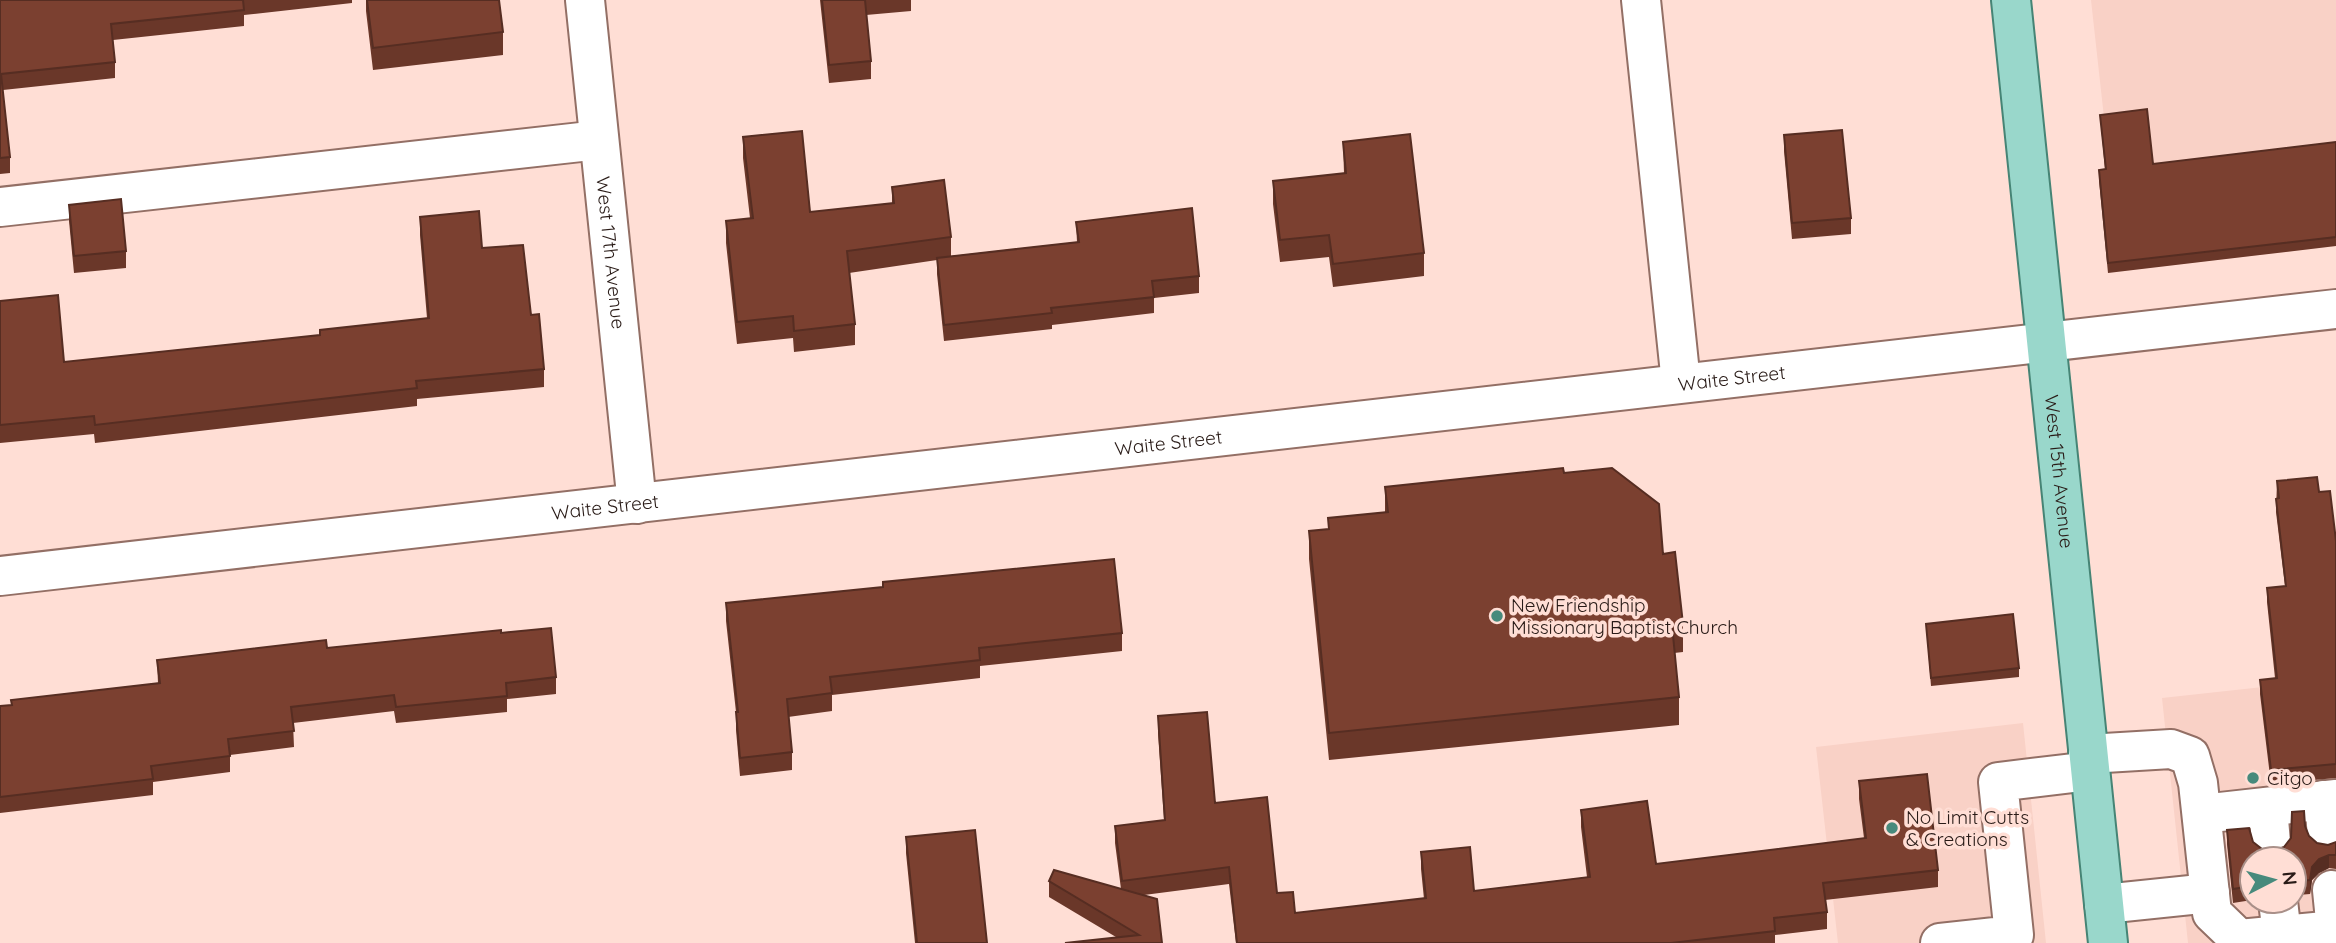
<svg xmlns="http://www.w3.org/2000/svg" width="2336" height="943" font-family="Quicksand,sans-serif">
<style>
.built{fill:#f9d1c6;fill-rule:evenodd}
.lines{fill:none;stroke-linecap:round;stroke-linejoin:round}
.minor-casing{stroke:#936f65;stroke-width:42}
.major-casing{stroke:#468475;stroke-width:42}
.minor{stroke:#fff;stroke-width:38}
.major{stroke:#99d7cb;stroke-width:38}
.wall{fill:#6a3729}
.shaded-wall{fill:#562d22}
.building{fill:#7b4030;stroke:#562d22;stroke-width:2}
.poi-dot{fill:#478a7c;stroke:#ffded5;stroke-width:2.5}
.labels{text-anchor:middle;dominant-baseline:central;stroke-width:7;stroke-linejoin:round;paint-order:stroke}
.street-label{font-size:19px;fill:#291b17;stroke:#ffded5}
.poi-label{font-size:19px;fill:#291b17;stroke:#ffded5;text-anchor:start}
</style>
<rect width="100%" height="100%" fill="#ffded5"/>
<path class="built" d="M 2091,0 L 2336,0 L 2336,246 L 2121,271 Z
M 2336,679 L 2336,943 L 2188,943 L 2162,698 ZM 2252,859 L 2294,859 L 2294,901 L 2252,901 Z
M 2023,723 L 2046,943 L 1838,943 L 1816,747 Z"/>
<g class="lines">
<g class="minor-casing">
<g id="minor">
<path id="s1" d="M 585,0 L 637,504"/>
<path d="M 1641,0 L 1681,383"/>
<path d="M 0,207 L 599,140"/>
<path id="s2" d="M 0,576 L 2336,309"/>
<path d="M 2088,754 L 2171,749 L 2190,756 L 2198,783 L 2212,913 L 2239,939 L 2336,930"/>
<path d="M 2324,800 L 2327,837"/>
<path d="M 2268,807 L 2271,843"/>
<path d="M 2202,814 L 2336,799"/>
<path d="M 2332,890 L 2336,930"/>
<path d="M 2278,901 L 2282,935"/>
<path d="M 2104,904 L 2210,893"/>
<path d="M 1940,943 L 2014,935 L 1998,782 L 2090,771"/>
</g>
</g>
<g class="major-casing">
<g id="major">
<path id="s3" d="M 2011,0 L 2108,943"/>
</g>
</g>
<use href="#minor" class="minor"/>
<use href="#major" class="major"/>
</g>
<path class="wall" d="M 0,0 L 352,0 L 352,3 L 244,15 L 244,26 L 113,40 L 115,62 L 115,78 L 3,90 L 10,157 L 10,173 L 0,174 Z
M 366,0 L 499,0 L 503,32 L 503,55 L 373,70 L 366,11 Z
M 820,0 L 911,0 L 911,11 L 866,15 L 871,61 L 871,79 L 829,83 Z
M 2100,115 L 2153,164 L 2336,142 L 2336,246 L 2108,273 L 2099,180 L 2099,170 L 2105,170 Z
M 1784,135 L 1851,218 L 1851,234 L 1792,239 L 1784,151 Z
M 743,137 L 810,212 L 892,203 L 892,187 L 951,237 L 951,256 L 1077,242 L 1076,222 L 1199,276 L 1199,293 L 1154,298 L 1154,313 L 1052,325 L 1052,329 L 944,341 L 937,274 L 937,260 L 849,273 L 855,324 L 855,345 L 794,352 L 793,338 L 737,344 L 726,243 L 726,221 L 750,218 L 743,158 Z
M 1343,142 L 1424,253 L 1424,276 L 1333,287 L 1329,257 L 1280,262 L 1273,204 L 1273,181 L 1344,173 Z
M 69,205 L 126,251 L 126,268 L 74,273 L 69,221 Z
M 420,217 L 482,248 L 531,315 L 544,369 L 544,387 L 417,399 L 417,406 L 95,443 L 94,434 L 0,443 L 0,301 L 64,362 L 320,335 L 427,318 L 420,235 Z
M 1564,473 L 1663,554 L 1683,624 L 1683,652 L 1674,653 L 1679,697 L 1679,725 L 1329,760 L 1309,559 L 1309,531 L 1328,529 L 1328,518 L 1385,512 L 1385,487 Z
M 2277,481 L 2319,492 L 2336,541 L 2336,778 L 2271,784 L 2260,694 L 2260,680 L 2275,678 L 2267,602 L 2267,588 L 2285,586 L 2276,512 Z
M 726,603 L 1122,633 L 1122,651 L 980,666 L 980,678 L 832,695 L 832,711 L 788,717 L 792,752 L 792,770 L 740,776 L 736,730 L 736,712 L 726,621 Z
M 1926,624 L 2019,668 L 2019,677 L 1931,686 Z
M 501,633 L 556,677 L 556,694 L 507,699 L 507,712 L 396,723 L 394,711 L 293,723 L 294,747 L 230,755 L 230,772 L 153,782 L 153,795 L 0,813 L 0,706 L 11,705 L 11,700 L 158,683 L 157,660 L 327,648 Z
M 1158,716 L 1277,893 L 1295,913 L 1424,899 L 1421,869 L 1421,852 L 1474,891 L 1587,877 L 1581,827 L 1581,810 L 1656,864 L 1864,838 L 1859,799 L 1859,781 L 1938,870 L 1938,887 L 1825,900 L 1827,912 L 1827,929 L 1775,935 L 1775,943 L 1236,943 L 1229,884 L 1144,895 L 1162,943 L 1116,937 L 1049,897 L 1049,881 L 1121,889 L 1115,843 L 1115,826 L 1164,820 L 1158,733 Z
M 2305,826 L 2309,836 L 2317,843 L 2328,845 L 2336,842 L 2336,869 L 2329,868 L 2319,873 L 2312,880 L 2310,894 L 2298,895 L 2294,887 L 2294,859 L 2252,859 L 2252,900 L 2233,903 L 2227,844 L 2227,830 L 2253,842 L 2262,849 L 2273,851 L 2284,847 Z
M 906,837 L 987,943 L 915,943 L 906,853 Z"/>
<path class="shaded-wall" d="M 2329,855 L 2329,868 L 2319,873 L 2312,880 L 2310,894 L 2310,880 L 2312,867 L 2319,859 Z"/>
<path class="building" d="M 0,0 L 243,0 L 244,10 L 111,24 L 115,62 L 1,74 L 10,157 L 0,158 Z
M 367,0 L 499,0 L 503,32 L 373,48 Z
M 822,0 L 865,0 L 871,61 L 829,65 Z
M 2147,109 L 2153,164 L 2336,142 L 2336,237 L 2108,263 L 2099,170 L 2106,169 L 2100,115 Z
M 1842,130 L 1851,218 L 1792,223 L 1784,135 Z
M 802,131 L 810,212 L 894,203 L 892,187 L 944,180 L 951,237 L 847,251 L 855,324 L 794,331 L 793,316 L 737,322 L 726,221 L 753,218 L 743,137 Z
M 1410,134 L 1424,253 L 1333,264 L 1329,235 L 1280,240 L 1273,181 L 1346,173 L 1343,142 Z
M 121,199 L 126,251 L 74,256 L 69,205 Z
M 1192,208 L 1199,276 L 1152,281 L 1154,297 L 1051,308 L 1052,313 L 944,325 L 937,258 L 1079,242 L 1076,222 Z
M 479,211 L 482,248 L 523,245 L 531,315 L 539,314 L 544,369 L 416,381 L 417,388 L 95,425 L 94,416 L 0,425 L 0,301 L 58,295 L 64,362 L 320,335 L 320,330 L 429,318 L 420,217 Z
M 1563,468 L 1564,473 L 1612,468 L 1659,504 L 1663,554 L 1675,552 L 1683,624 L 1672,625 L 1679,697 L 1329,733 L 1309,531 L 1329,529 L 1328,518 L 1388,512 L 1385,487 Z
M 2317,477 L 2319,492 L 2330,491 L 2336,541 L 2336,764 L 2271,770 L 2260,680 L 2277,678 L 2267,588 L 2286,586 L 2276,499 L 2279,498 L 2277,481 Z
M 1114,559 L 1122,633 L 979,648 L 980,660 L 830,677 L 832,693 L 787,699 L 792,752 L 740,758 L 736,712 L 738,712 L 726,603 L 883,587 L 883,582 Z
M 2013,614 L 2019,668 L 1931,678 L 1926,624 Z
M 551,628 L 556,677 L 506,683 L 507,696 L 396,707 L 394,695 L 291,707 L 294,731 L 228,739 L 230,756 L 151,766 L 153,779 L 0,797 L 0,706 L 12,705 L 11,700 L 160,683 L 157,660 L 326,640 L 327,648 L 501,630 L 501,633 Z
M 1207,712 L 1215,803 L 1267,797 L 1277,893 L 1293,892 L 1295,913 L 1426,898 L 1421,852 L 1470,847 L 1474,891 L 1590,877 L 1581,810 L 1647,801 L 1656,864 L 1866,838 L 1859,781 L 1927,774 L 1938,870 L 1823,883 L 1827,912 L 1774,918 L 1775,931 L 1671,943 L 1237,943 L 1229,867 L 1122,881 L 1115,826 L 1165,820 L 1158,716 Z
M 2304,811 L 2305,826 L 2309,836 L 2317,843 L 2328,845 L 2336,842 L 2336,855 L 2329,855 L 2319,859 L 2312,867 L 2310,880 L 2298,881 L 2294,873 L 2294,859 L 2252,859 L 2252,886 L 2233,889 L 2227,830 L 2249,828 L 2253,842 L 2262,849 L 2273,851 L 2284,847 L 2291,838 L 2292,812 Z
M 975,830 L 987,943 L 917,943 L 906,837 Z
M 1054,870 L 1157,899 L 1162,943 L 1065,943 L 1139,935 L 1049,881 Z"/>
<g class="poi-dot">
<circle cx="1497" cy="616" r="7"/>
<circle cx="2253" cy="778" r="7"/>
<circle cx="1892" cy="828" r="7"/>
</g>
<g class="labels">
<g class="street-label">
<text stroke="none"><textPath href="#s1" startOffset="254">West 17th Avenue</textPath></text>
<text stroke="none"><textPath href="#s2" startOffset="1743">Waite Street</textPath></text>
<text stroke="none"><textPath href="#s2" startOffset="1176">Waite Street</textPath></text>
<text stroke="none"><textPath href="#s3" startOffset="474">West 15th Avenue</textPath></text>
<text stroke="none"><textPath href="#s2" startOffset="609">Waite Street</textPath></text>
</g>
<g class="poi-label">
<text x="1511" y="605">New Friendship<tspan x="1511" dy="22">Missionary Baptist Church</tspan></text>
<text x="2267" y="778">Citgo</text>
<text x="1906" y="817">No Limit Cutts<tspan x="1906" dy="22">&amp; Creations</tspan></text>
</g>
</g>
<g transform="translate(2273 880) rotate(84)"><circle r="33" fill="#ffded5" stroke="#a99089" stroke-width="2"/>
<path d="M0-5L12 26L0 18L-12 26Z" fill="#478a7c"/>
<text y="-10" font-size="19" font-weight="bold" text-anchor="middle" fill="#291b17">N</text>
</g>
</svg>
